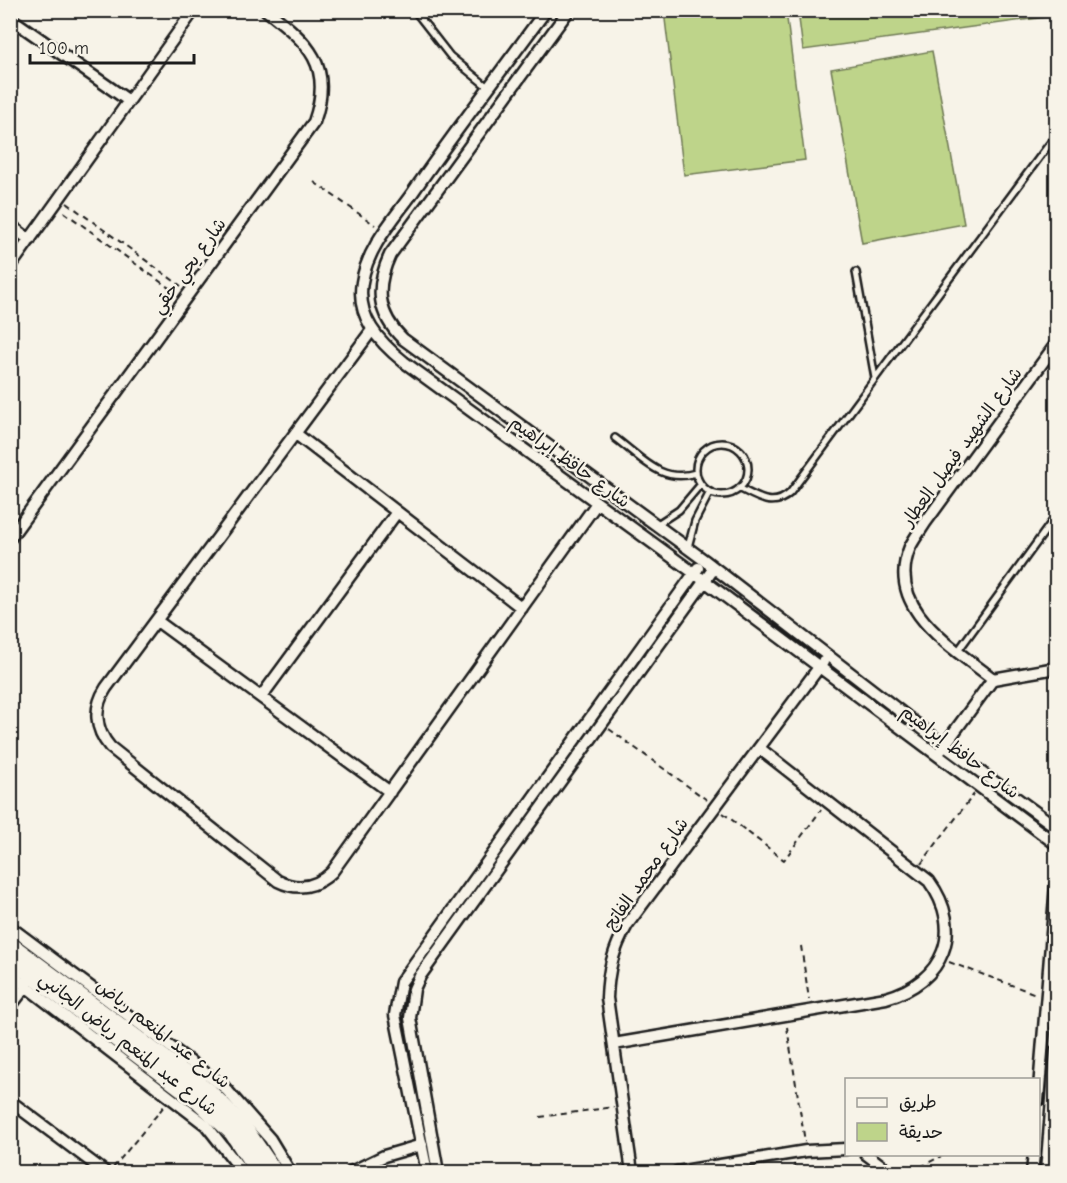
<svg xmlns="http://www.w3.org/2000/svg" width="1067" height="1183" font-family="'Comic Neue','Playpen Sans Arabic',sans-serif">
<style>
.green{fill:#bed48a;stroke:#6d7853;stroke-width:1.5}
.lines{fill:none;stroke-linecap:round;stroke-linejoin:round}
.lane-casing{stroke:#1c1c1c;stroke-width:10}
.street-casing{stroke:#1c1c1c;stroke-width:15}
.secondary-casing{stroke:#1c1c1c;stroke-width:20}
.path{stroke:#1c1c1c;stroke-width:2;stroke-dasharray:6 4.5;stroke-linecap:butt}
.lane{stroke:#f7f3e8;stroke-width:5}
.street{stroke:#f7f3e8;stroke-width:10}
.secondary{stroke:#f7f3e8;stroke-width:15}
.labels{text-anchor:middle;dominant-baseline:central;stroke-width:5;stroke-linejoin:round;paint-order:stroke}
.street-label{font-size:18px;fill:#1c1c1c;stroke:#f7f3e8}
</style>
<rect width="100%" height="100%" fill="#f7f3e8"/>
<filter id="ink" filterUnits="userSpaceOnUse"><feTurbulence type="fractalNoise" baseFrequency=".0167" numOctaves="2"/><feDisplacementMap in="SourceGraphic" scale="12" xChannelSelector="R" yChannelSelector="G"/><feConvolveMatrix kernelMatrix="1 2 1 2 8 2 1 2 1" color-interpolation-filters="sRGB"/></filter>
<g filter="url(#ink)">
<path class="green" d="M 1052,10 L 1053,16 L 803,50 L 798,11 Z
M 664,11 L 786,11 L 805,160 L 684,175 Z
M 932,51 L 964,224 L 862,243 L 831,69 Z"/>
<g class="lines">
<g class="lane-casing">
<path id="lane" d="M 414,10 L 450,56 L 489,88
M 856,272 L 875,378
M 615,438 C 642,458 661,484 696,473
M696 469a26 26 0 1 1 52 0a26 26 0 1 1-52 0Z
M 739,488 C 757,497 773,509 790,493 L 1056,135
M 656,525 L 679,510 L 701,484
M 688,547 L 695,521 L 710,492
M 958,651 L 1056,516"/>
</g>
<g class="street-casing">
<path id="street" d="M 546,10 C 501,72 454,132 411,195 C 392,221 367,249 362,282 C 356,317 379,342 404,362 L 694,573 L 1056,844
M 569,10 L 390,255 C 375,287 377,314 403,339 L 704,560 L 945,746 L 1056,827
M 10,18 L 129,101
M 10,225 L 30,240
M 10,267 L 194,10
M 372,330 L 106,688 C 93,708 95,729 110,747 L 278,881 C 298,891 317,887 332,872 L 597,503
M 296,434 L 522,608
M 10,538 L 314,122 C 334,66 309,43 266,10
M 157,621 L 390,792
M 993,679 C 953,647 884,609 910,547 C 914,539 920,531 925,523 L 1056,344
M 261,697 L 397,512
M 941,750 L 993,679 L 1056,668
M 10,927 L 224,1087 L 270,1139 L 290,1172
M 10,974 L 206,1125 L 243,1172
M 10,1007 L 30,981
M 614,1044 L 886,998 C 944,982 965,930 929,881 L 759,748
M 1038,1100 L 1056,885
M 10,1101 L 105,1172
M 866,1154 L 890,1172
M 351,1172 L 384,1156 L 422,1145
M 427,1172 L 395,1015 L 401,982 L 698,568
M 438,1172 L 410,1018 L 414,989 L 420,976 L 714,568
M 632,1172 L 607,998 C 608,970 613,950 627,925 L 823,662
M 677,1172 L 806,1151 L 846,1149
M 1032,1172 L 1034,1154
M 1046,1172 L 1056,1051"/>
</g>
<g class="secondary-casing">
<path id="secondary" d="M 10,944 L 209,1091 L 242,1124 L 275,1172
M 10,959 L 198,1101 L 232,1133 L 258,1172"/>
</g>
<path class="path" d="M 314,182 L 375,225
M 67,203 L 181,286
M 64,212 L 176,293
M 609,729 L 707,800
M 723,813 L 784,860 L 821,810
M 921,864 L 974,794
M 801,946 L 809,999
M 949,962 L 1036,994
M 787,1027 L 805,1142
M 540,1117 L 614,1107
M 794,1164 L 796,1172
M 113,1168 L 165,1105
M 911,1172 L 945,1154"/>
<use href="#lane" class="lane"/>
<use href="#street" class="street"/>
<use href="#secondary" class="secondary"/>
</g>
</g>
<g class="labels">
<g class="street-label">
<text transform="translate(189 266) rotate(-54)">شارع يحي حقي</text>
<text transform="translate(962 447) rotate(-54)">شارع الشهيد فيصل العطار</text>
<text transform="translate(570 462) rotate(36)">شارع حافظ إبراهيم</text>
<text transform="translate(960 752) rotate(37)">شارع حافظ إبراهيم</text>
<text transform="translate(646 874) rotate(-55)">شارع محمد الفاتح</text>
<text transform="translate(163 1034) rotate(38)">شارع عبد المنعم رياض</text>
<text transform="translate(128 1044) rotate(38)">شارع عبد المنعم رياض الجانبي</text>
</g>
</g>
<rect width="1067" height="1183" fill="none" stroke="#f7f3e8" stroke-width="36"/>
<rect x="18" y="18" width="1031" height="1147" fill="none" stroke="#1c1c1c" stroke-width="2" filter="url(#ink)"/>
<rect x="845" y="1078" width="195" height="78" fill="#f7f3e8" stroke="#9f9d96" stroke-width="1.5"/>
<rect x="857" y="1098" width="30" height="9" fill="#f7f3e8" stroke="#9f9d96" stroke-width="1.5"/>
<text x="899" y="1108" font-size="18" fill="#1c1c1c">طريق</text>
<rect x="857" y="1123" width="30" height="18" fill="#bed48a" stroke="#9f9d96" stroke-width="1.5"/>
<text x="899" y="1138" font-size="18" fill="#1c1c1c">حديقة</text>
<path d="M30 54v9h164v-9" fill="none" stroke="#1c1c1c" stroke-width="3"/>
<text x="39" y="54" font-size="18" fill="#1c1c1c" stroke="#f7f3e8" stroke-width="4.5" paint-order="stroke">100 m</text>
</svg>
